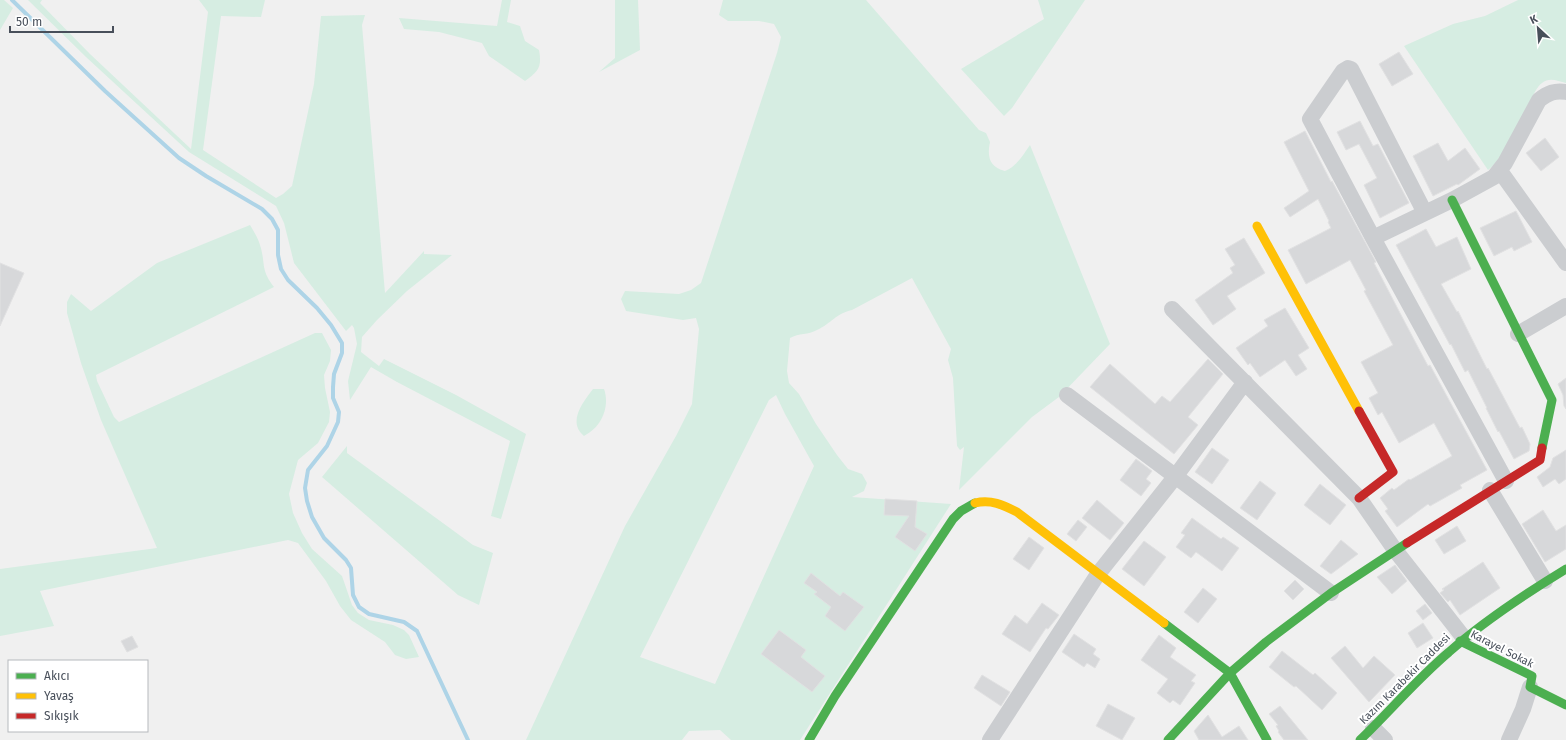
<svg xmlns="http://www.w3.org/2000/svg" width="1566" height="740" font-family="'Fira Sans',sans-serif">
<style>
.green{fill:#d6ede2;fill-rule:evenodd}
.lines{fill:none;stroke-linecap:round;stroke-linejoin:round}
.stream{stroke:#aed4e7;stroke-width:4}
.building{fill:#d7d8da;stroke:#e1e1e2}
.street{stroke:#cbcdd0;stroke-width:16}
.fast{stroke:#4caf50;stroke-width:9}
.slow{stroke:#ffc107;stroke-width:9}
.jam{stroke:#c62828;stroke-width:9}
.labels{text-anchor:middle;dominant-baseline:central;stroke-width:4;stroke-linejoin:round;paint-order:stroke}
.street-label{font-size:11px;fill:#484f5a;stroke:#fff}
</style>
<rect width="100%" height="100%" fill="#f0f0f0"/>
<path class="green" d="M 0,0 L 4,0 L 13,8 L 0,30 Z
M 28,0 L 42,0 L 40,3 L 90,54 L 191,149 L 208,12 L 199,0 L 265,0 L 261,17 L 221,16 L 203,150 L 276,198 L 283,194 L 292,186 L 314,84 L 321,16 L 365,15 L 362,25 L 385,293 L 424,251 L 424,254 L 452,255 L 407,291 L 377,320 L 362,337 L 361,352 L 379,366 L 384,359 L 456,395 L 526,434 L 501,519 L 491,516 L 510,441 L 397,382 L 371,367 L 350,400 L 348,381 L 357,344 L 354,328 L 352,325 L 346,331 L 294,263 L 284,223 L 276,206 L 189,152 L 86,57 Z
M 502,0 L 511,0 L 507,22 L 520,26 L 525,41 L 539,50 C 542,67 539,71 525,81 L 489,56 L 482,43 L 439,32 L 404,29 L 399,18 L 497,26 Z
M 615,0 L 638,0 L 640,50 L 599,72 L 615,58 Z
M 723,0 L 866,0 L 979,130 L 986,133 L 990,142 C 987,156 989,167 1005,171 C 1017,166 1023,155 1030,145 L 1110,344 L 1059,397 L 1032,417 L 959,490 L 964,447 L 960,450 L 957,446 L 953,378 L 948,360 L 951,349 L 912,278 L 852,310 C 835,314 832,323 817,330 C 808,335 799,333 790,338 L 787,371 L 789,383 L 799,394 L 816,424 L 837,455 L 848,469 L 862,474 L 867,483 L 864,491 L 852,497 L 951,504 L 800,740 L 731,740 L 720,730 L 689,731 L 682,740 L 526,740 L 625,526 L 676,436 L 692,404 L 699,329 L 696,318 L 683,320 L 626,311 L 621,299 L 625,291 L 679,294 L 691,290 L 701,283 L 777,53 L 781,37 L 774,24 L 759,21 L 728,21 L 719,15 ZM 776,395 L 785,414 L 814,466 L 715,684 L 640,657 L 769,400 Z
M 1038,0 L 1085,0 L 1012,108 L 1004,116 L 961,69 L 1044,19 Z
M 1518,0 L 1566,0 L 1566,83 C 1558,81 1549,77 1542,83 C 1537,86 1533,96 1530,101 C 1520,121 1505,157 1488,170 L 1404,46 L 1453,24 L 1485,16 Z
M 250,225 C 254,232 258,238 260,245 C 266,264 260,269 274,287 L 96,375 L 97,381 L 114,417 L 119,422 L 315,333 L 322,333 L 331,350 L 330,361 L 324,375 L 325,388 L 330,412 L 329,422 L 318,443 L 298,460 L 289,494 L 293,513 L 302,533 L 312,549 L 342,576 L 352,605 L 358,613 L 369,620 L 393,625 L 404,630 L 409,635 L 419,657 L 406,659 L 395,655 L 385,642 L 351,620 L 340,606 L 326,581 L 298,543 L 288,540 L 40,591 L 54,626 L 0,636 L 0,569 L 157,548 L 101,420 L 81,363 L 67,313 L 67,302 L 71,294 L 91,311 L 157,263 Z
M 593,389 L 604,389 C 608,400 606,413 599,423 C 596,428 589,433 584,436 C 567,422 583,402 593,389 Z
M 347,446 L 347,453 L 473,545 L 493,553 L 479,605 L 458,595 L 322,477 Z"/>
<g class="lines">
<path class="stream" d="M 12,0 L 105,91 L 179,158 L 206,176 L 262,209 L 272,219 L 278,230 L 278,255 L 281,269 L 288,280 L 317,308 L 331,325 L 342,343 L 342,353 L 334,374 L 333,387 L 333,398 L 339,412 L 338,422 L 327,446 L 308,470 L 305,488 L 307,501 L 312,517 L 324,538 L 346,560 L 351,568 L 353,595 L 359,607 L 369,614 L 404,622 L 417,631 L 468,740"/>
</g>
<path class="building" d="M 1399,52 L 1413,74 L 1392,86 L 1379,64 Z
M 1360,121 L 1373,146 L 1378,144 L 1409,203 L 1380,218 L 1364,185 L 1377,178 L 1359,144 L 1346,150 L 1337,132 Z
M 1305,131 L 1331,182 L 1332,181 L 1376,262 L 1374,263 L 1400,313 L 1428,366 L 1430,365 L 1487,470 L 1460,485 L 1462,488 L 1430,506 L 1428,504 L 1397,527 L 1385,511 L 1388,509 L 1380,498 L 1392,488 L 1394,490 L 1409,479 L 1410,480 L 1452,456 L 1434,423 L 1399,443 L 1382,412 L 1378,415 L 1369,398 L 1378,393 L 1361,362 L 1393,345 L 1364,291 L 1366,290 L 1350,260 L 1306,284 L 1288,250 L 1331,228 L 1328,222 L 1329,221 L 1318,199 L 1290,217 L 1284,208 L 1309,191 L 1284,142 Z
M 1545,138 L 1559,157 L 1541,171 L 1526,153 Z
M 1438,143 L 1448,161 L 1465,148 L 1480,169 L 1458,185 L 1457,184 L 1433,196 L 1413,156 Z
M 1516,211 L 1532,242 L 1514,251 L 1512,247 L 1494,256 L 1480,228 Z
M 1426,229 L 1436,247 L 1457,237 L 1471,269 L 1441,284 L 1457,312 L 1458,311 L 1487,369 L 1488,368 L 1520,428 L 1522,427 L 1530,444 L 1529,451 L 1514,459 L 1499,431 L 1498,432 L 1486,408 L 1487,408 L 1468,370 L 1465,372 L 1451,344 L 1450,345 L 1396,245 Z
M 1244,238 L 1265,273 L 1227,296 L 1236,309 L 1213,325 L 1195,300 L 1233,273 L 1230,268 L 1235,265 L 1225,249 Z
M 0,263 L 24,273 L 0,326 Z
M 1285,308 L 1309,348 L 1298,355 L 1307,369 L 1296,376 L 1285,360 L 1260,377 L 1250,363 L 1248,365 L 1236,348 L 1268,326 L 1264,320 Z
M 1208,359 L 1223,374 L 1188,417 L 1198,425 L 1174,454 L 1090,387 L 1110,364 L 1155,404 L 1162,396 L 1170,402 Z
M 1566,378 L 1566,409 L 1564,406 L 1563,395 L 1558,384 Z
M 1212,448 L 1229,460 L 1212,484 L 1195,472 Z
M 1566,450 L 1566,479 L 1559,484 L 1555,479 L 1543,487 L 1537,477 L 1550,467 L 1553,458 Z
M 1136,459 L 1152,471 L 1146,479 L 1151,483 L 1141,496 L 1120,480 Z
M 1260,481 L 1276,493 L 1257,520 L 1240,508 Z
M 1320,484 L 1346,505 L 1330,525 L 1304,505 Z
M 885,499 L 917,501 L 915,527 L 927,534 L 915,551 L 895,537 L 909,516 L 884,515 Z
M 1097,500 L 1124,523 L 1110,540 L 1082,518 Z
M 1543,510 L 1556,531 L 1566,525 L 1566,549 L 1545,562 L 1522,524 Z
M 1192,518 L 1221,539 L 1223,537 L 1239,548 L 1222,571 L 1196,552 L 1191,558 L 1176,547 L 1185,535 L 1181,533 Z
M 1078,520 L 1087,527 L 1076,541 L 1067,534 Z
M 1457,526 L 1466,541 L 1444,554 L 1435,540 Z
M 1029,537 L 1044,548 L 1029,570 L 1013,559 Z
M 1341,540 L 1358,554 L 1331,574 L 1320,566 Z
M 1144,541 L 1166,557 L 1144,586 L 1122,569 Z
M 1483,562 L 1500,588 L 1460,615 L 1450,600 L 1448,602 L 1440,593 L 1444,590 L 1442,589 Z
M 1395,565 L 1407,581 L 1392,594 L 1377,577 Z
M 811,573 L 840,596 L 843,592 L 864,607 L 845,631 L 825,616 L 831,607 L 814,594 L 817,592 L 804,583 Z
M 1295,580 L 1304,589 L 1293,600 L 1284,591 Z
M 1203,588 L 1217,599 L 1198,623 L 1184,612 Z
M 1042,603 L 1059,615 L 1048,629 L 1046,628 L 1030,652 L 1002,634 L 1015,615 L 1027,624 Z
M 1425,604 L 1432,613 L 1423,620 L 1416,611 Z
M 1423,623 L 1433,638 L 1417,648 L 1408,633 Z
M 779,630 L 806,650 L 801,657 L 825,676 L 812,692 L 761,654 Z
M 1074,634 L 1096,649 L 1093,654 L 1100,659 L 1095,668 L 1087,663 L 1084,667 L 1062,652 Z
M 1159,635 L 1176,648 L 1170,657 L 1196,675 L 1191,681 L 1195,683 L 1180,705 L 1173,700 L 1170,703 L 1157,693 L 1168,679 L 1141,660 Z
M 132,636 L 138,647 L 127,652 L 121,641 Z
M 1345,646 L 1363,668 L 1374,656 L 1395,675 L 1369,702 L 1331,658 Z
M 1282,651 L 1313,675 L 1315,673 L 1337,693 L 1322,710 L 1296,686 L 1294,687 L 1269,667 Z
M 982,675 L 1010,692 L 1001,706 L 974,688 Z
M 1108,704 L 1135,718 L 1122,740 L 1096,726 Z
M 1280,706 L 1308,740 L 1284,740 L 1278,732 L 1279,731 L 1276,726 L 1278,725 L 1269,714 Z
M 1208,715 L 1222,737 L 1239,726 L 1248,740 L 1199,740 L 1194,731 Z"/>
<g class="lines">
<path class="street" d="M 1500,171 L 1566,263
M 1425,213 L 1351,69 L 1348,68 L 1343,71 L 1310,119 L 1373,238 L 1506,481
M 1373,238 L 1452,200 L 1494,177 L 1505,163 L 1539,100 C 1548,93 1555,90 1566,92
M 1172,309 L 1359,498 L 1395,550 L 1464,638
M 1518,334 L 1566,306
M 1067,395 L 1331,593
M 1490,490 L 1545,581
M 1373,728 L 1385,740
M 990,740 L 1098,574 L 1175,477 L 1245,382
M 1509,740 L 1523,709 L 1530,687"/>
<path class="fast" d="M 1452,200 L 1552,400 L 1542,448
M 1164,623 L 1230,673 L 1267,740
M 1460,641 L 1532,676 L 1530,687 L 1566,705
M 809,740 L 835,696 L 953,519 L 961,511 L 975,503
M 1168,740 L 1230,673 L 1266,642 L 1331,593 L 1407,543
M 1360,740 C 1390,711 1417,679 1449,652 C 1485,620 1525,594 1566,569"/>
<path class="slow" d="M 1257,226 L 1359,411
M 975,503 C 991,499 1003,505 1017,512 L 1164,623"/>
<path class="jam" d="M 1359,498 L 1393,472 L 1359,411
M 1407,543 L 1540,460 L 1542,448"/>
</g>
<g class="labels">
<g class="street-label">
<text transform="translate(1502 649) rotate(27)">Karayel Sokak</text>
<text transform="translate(1405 679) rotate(-45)">Kazım Karabekir Caddesi</text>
</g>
</g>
<rect x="8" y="660" width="140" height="72" fill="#ffffff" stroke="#b6b9bd"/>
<rect x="16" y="673" width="20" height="6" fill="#4caf50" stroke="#b6b9bd"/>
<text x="44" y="680" font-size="12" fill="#484f5a">Akıcı</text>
<rect x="16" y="693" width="20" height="6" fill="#ffc107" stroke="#b6b9bd"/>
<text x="44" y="700" font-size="12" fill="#484f5a">Yavaş</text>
<rect x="16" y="713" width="20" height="6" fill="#c62828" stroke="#b6b9bd"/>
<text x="44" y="720" font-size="12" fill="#484f5a">Sıkışık</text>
<g transform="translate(1538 28) rotate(334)" stroke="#ffffff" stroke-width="3" paint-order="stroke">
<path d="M0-3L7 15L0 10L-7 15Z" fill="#484f5a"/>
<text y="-6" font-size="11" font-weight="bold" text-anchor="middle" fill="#484f5a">K</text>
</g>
<path d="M10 26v6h103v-6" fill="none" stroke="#484f5a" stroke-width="2"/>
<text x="16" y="26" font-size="12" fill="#484f5a" stroke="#ffffff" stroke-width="3" paint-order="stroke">50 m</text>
</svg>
